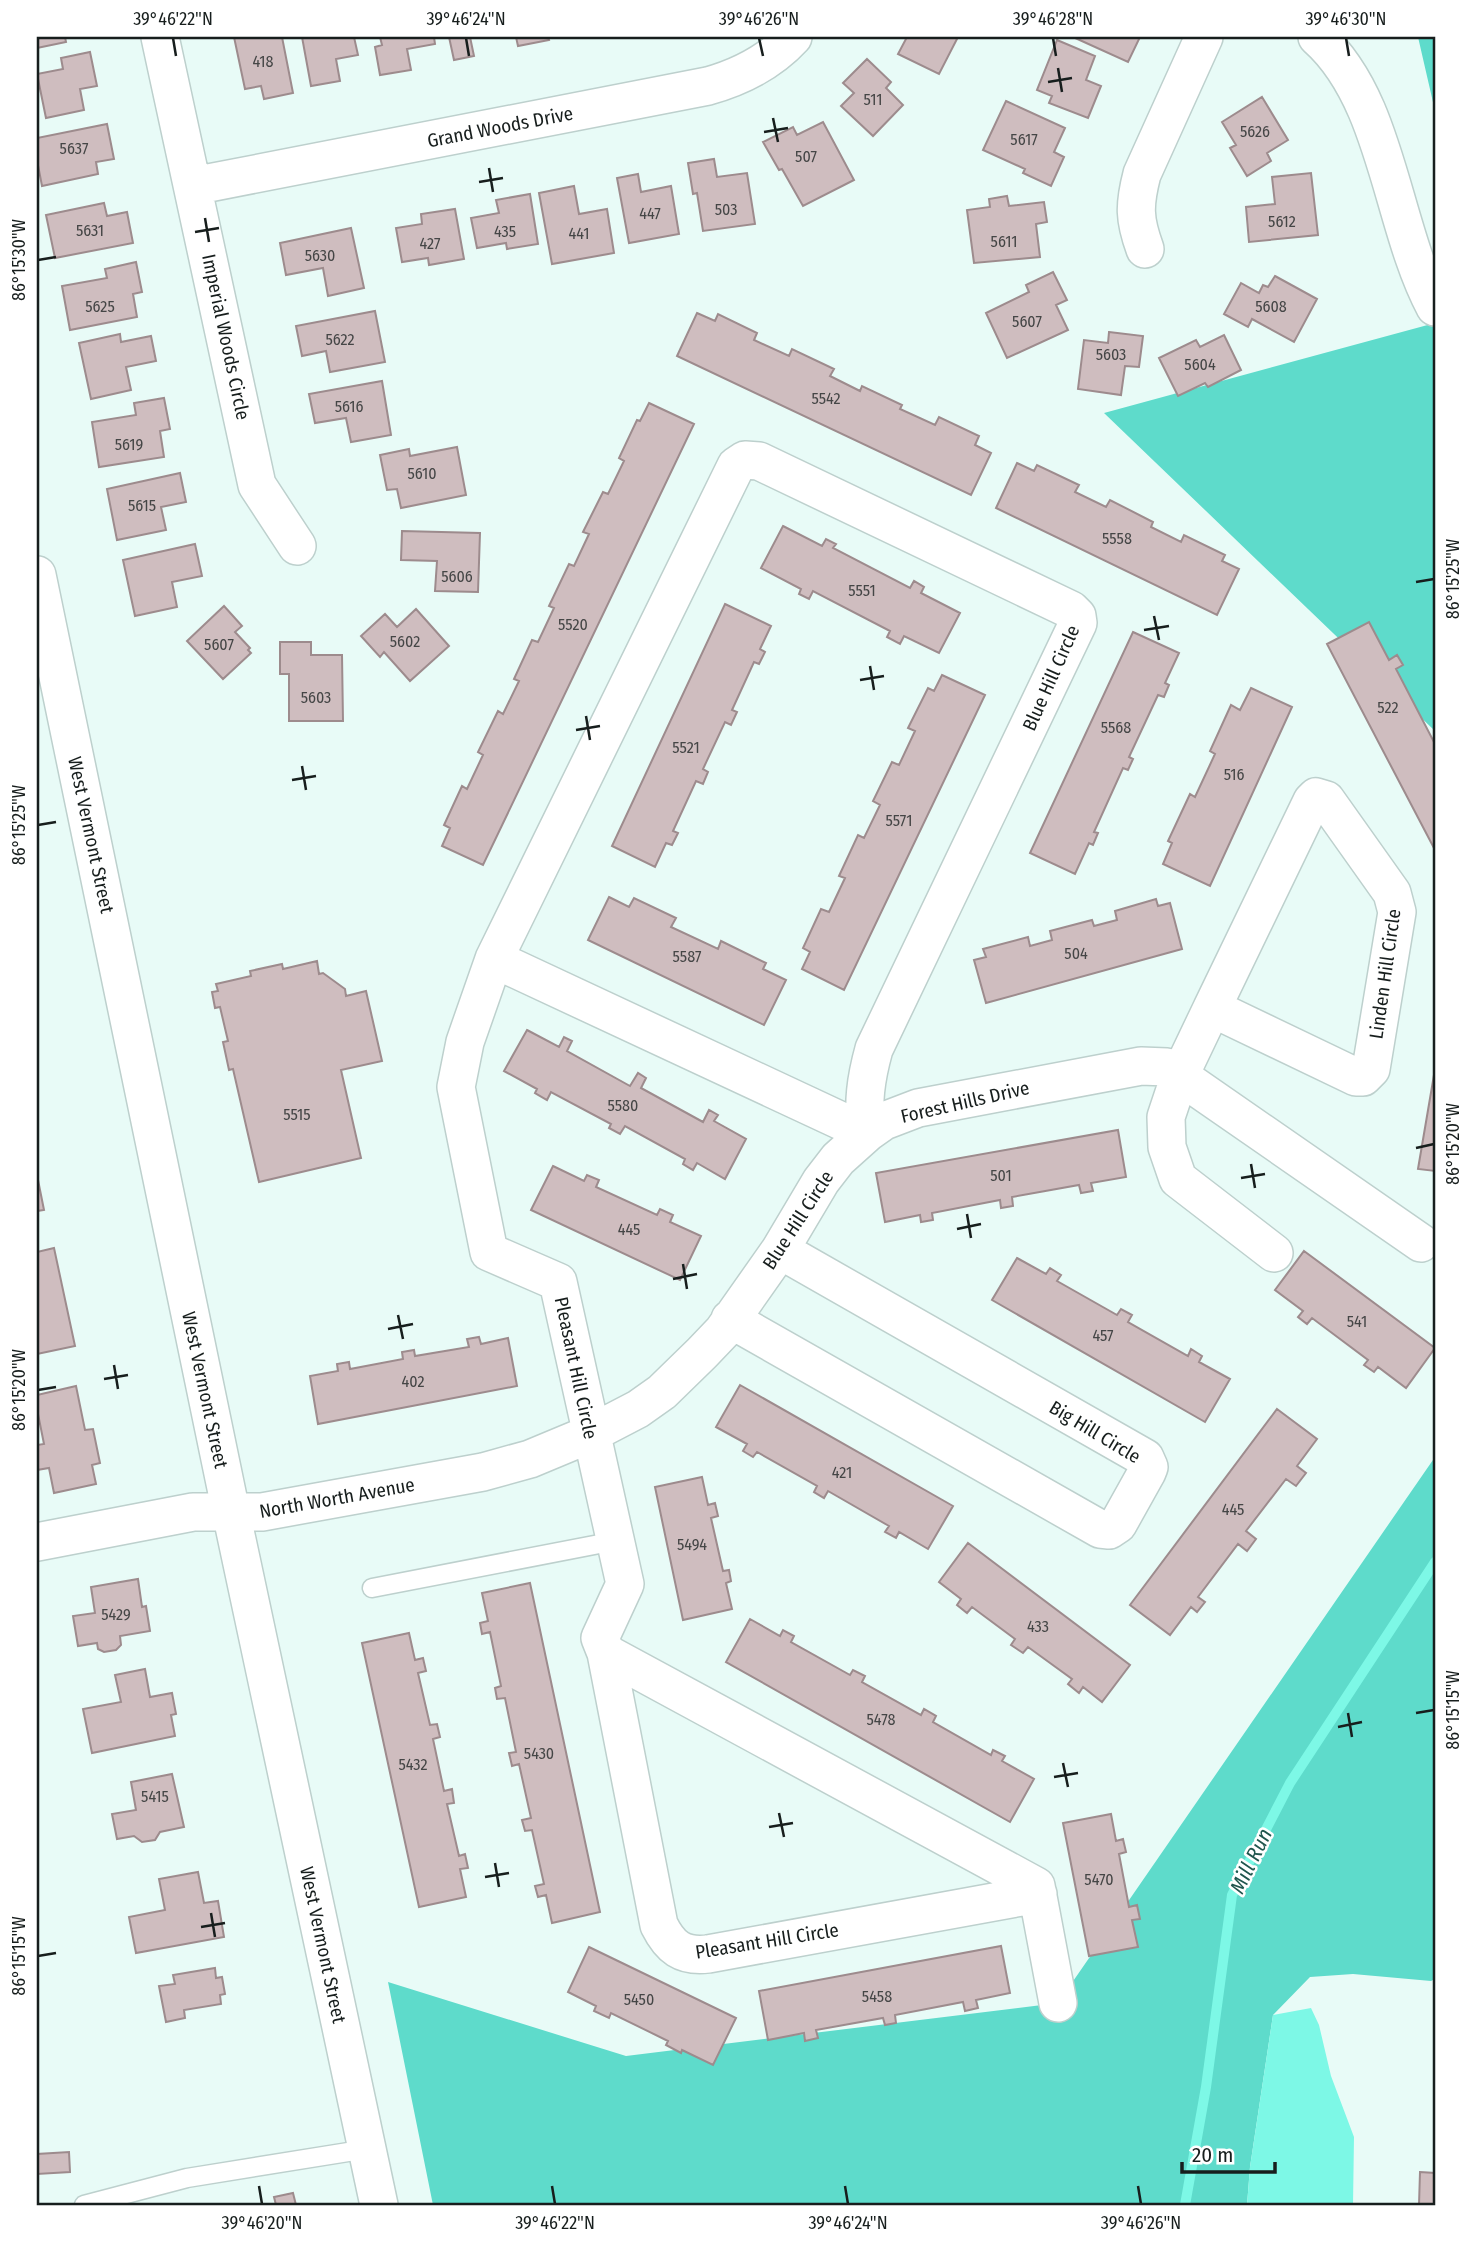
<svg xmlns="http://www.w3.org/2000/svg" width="1472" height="2242" font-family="'Fira Sans Condensed',sans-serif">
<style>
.forest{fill:#5edbcb}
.water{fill:#7df8e6}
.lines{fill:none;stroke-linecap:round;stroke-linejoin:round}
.stream{stroke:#7df8e6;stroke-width:10}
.building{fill:#cfbdbf;stroke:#9d8b8d;stroke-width:2}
.lane-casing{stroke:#bdd0cd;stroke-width:21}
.street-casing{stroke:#bdd0cd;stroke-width:40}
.lane{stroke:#fff;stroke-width:18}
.street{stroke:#fff;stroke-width:37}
.ticks{fill:none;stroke:#171e1d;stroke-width:2.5}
.labels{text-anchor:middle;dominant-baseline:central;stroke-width:5;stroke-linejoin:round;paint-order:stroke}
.number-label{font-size:16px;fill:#454646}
.street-label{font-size:19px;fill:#171e1d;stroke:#fff}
.water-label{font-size:21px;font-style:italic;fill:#20564e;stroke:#fff}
.neatline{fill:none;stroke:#171e1d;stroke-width:2.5}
.ticks-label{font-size:18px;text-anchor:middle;fill:#171e1d}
</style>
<rect width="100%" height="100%" fill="#e8fbf7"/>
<path class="forest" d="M 1418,37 L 1435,37 L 1435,111 Z
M 1435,323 L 1435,731 L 1104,413 Z
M 1435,1457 L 1435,1979 L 1431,1981 L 1353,1974 L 1310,1977 L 1273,2015 L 1250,2167 L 1247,2205 L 433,2205 L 388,1982 L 626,2056 L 1058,2003 Z"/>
<path class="water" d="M 1311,2008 L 1319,2025 L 1331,2076 L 1354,2137 L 1353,2205 L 1247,2205 L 1250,2167 L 1273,2015 Z"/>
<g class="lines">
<path class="stream" d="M 1185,2205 L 1206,2087 L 1232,1895 L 1290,1783 L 1435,1562"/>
</g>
<path class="building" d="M 37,37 L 65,37 L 66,42 L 37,48 Z
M 234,37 L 282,37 L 293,93 L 264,99 L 261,86 L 245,89 Z
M 302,37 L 354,37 L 358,55 L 336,59 L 340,81 L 311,86 Z
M 380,37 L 434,37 L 435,44 L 407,49 L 411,70 L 380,75 L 375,47 L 382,45 Z
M 449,37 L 472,37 L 470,37 L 474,56 L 454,60 Z
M 516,37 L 548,37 L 549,40 L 518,46 Z
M 907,37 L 958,37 L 939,74 L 898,54 Z
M 1073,37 L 1140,37 L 1128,62 Z
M 1057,40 L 1095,56 L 1086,80 L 1101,86 L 1088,118 L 1049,103 L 1052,96 L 1037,90 Z
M 90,52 L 97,86 L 80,89 L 84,110 L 46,118 L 37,74 L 63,69 L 61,58 Z
M 867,59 L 891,82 L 886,88 L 903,105 L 873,136 L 841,106 L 854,93 L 843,83 Z
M 1262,97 L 1288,140 L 1267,153 L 1271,161 L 1247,176 L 1230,148 L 1236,145 L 1222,122 Z
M 1006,101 L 1065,128 L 1054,152 L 1064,157 L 1051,186 L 1023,173 L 1025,169 L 983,150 Z
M 823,122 L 854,180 L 803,206 L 782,169 L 779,170 L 763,142 L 793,127 L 797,135 Z
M 107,124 L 114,159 L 96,162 L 98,174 L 42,186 L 37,160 L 37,138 Z
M 714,159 L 717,177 L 747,173 L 755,224 L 703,231 L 697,193 L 693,194 L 688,163 Z
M 1311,173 L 1318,235 L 1249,242 L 1246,207 L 1275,204 L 1272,177 Z
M 638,174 L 641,192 L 671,186 L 679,234 L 629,243 L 617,178 Z
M 574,186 L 579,214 L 607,209 L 614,253 L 552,264 L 539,193 Z
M 530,194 L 538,244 L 507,249 L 506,243 L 477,248 L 471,218 L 499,213 L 496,200 Z
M 1007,196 L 1009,206 L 1044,202 L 1047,222 L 1036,224 L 1040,257 L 974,263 L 967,210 L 990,207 L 989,199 Z
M 104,203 L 107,216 L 127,212 L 133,243 L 55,258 L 46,215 Z
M 455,209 L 464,259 L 429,265 L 428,258 L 402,262 L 396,228 L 422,224 L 421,214 Z
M 351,228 L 364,288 L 328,296 L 323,268 L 286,275 L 280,243 Z
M 136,262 L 142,292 L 133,294 L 137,317 L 70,330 L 62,286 L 107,278 L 105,269 Z
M 1053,272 L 1067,300 L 1056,305 L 1068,330 L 1007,358 L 986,313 L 1029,292 L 1026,285 Z
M 1275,276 L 1317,299 L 1294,342 L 1252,319 L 1248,327 L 1224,314 L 1241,283 L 1259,293 L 1263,285 L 1268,287 Z
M 375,311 L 385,362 L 330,372 L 326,351 L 302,356 L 296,326 Z
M 697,313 L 715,321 L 718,314 L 757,333 L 754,340 L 789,356 L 792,349 L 834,369 L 830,376 L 860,391 L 862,386 L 902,405 L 900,409 L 935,425 L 939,417 L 979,436 L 975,445 L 991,453 L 971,495 L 677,356 Z
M 1109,332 L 1143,336 L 1139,367 L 1125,366 L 1121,395 L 1078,389 L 1084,340 L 1108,343 Z
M 120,334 L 121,342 L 151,336 L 156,361 L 126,367 L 131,390 L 91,399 L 79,343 Z
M 1224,335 L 1241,370 L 1208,387 L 1205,383 L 1178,396 L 1159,358 L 1196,340 L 1200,347 Z
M 382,381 L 391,435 L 351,442 L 346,418 L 315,423 L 309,394 Z
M 164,398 L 170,429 L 160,431 L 164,457 L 99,467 L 92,422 L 136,415 L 134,403 Z
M 649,403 L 694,424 L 483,865 L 442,846 L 450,828 L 444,825 L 462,786 L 467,789 L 483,755 L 478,752 L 498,711 L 503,714 L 519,681 L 514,679 L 532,640 L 538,642 L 554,608 L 549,606 L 569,564 L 574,566 L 589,534 L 583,532 L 603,492 L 608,494 L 624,461 L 619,458 L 637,420 L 640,421 Z
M 457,447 L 466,495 L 401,508 L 397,489 L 387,490 L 380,455 L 409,449 L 410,456 Z
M 1017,463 L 1034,471 L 1037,465 L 1079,485 L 1075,492 L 1106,507 L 1110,500 L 1153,522 L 1151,527 L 1181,542 L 1184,535 L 1225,555 L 1222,561 L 1239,569 L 1217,615 L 996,508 Z
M 180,473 L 186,502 L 161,507 L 166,530 L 117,540 L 107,489 Z
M 783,526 L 822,546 L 826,539 L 836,544 L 833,548 L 910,588 L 914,581 L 924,587 L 921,593 L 960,613 L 939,653 L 904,636 L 900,644 L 887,637 L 890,631 L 813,591 L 809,599 L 799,594 L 801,589 L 761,568 Z
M 402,531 L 480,533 L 478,592 L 435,591 L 437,561 L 401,560 Z
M 195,544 L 202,576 L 172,582 L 177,607 L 135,616 L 123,560 Z
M 725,604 L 771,626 L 760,649 L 765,652 L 759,664 L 754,662 L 732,710 L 737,712 L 731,725 L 725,722 L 703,769 L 708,772 L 703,784 L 696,781 L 673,831 L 678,833 L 672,845 L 666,843 L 655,867 L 612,846 Z
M 224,606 L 242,626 L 235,632 L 250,648 L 248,650 L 251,653 L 223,679 L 187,641 Z
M 416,609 L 449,646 L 410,681 L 384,652 L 380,657 L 361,636 L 385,614 L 397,627 Z
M 1369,622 L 1389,660 L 1397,655 L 1403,665 L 1396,669 L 1435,744 L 1435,850 L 1327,644 Z
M 1133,632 L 1179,653 L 1165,683 L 1169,685 L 1164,697 L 1158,695 L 1129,757 L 1133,759 L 1128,770 L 1123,768 L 1094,832 L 1098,833 L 1093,845 L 1089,843 L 1075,874 L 1030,853 Z
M 280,642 L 311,642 L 311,655 L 342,655 L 343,721 L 289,721 L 289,674 L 280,674 Z
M 942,675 L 985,695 L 844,990 L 802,969 L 810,952 L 803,948 L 821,909 L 829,912 L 845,878 L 839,876 L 858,835 L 864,838 L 880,805 L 873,801 L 892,762 L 899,765 L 915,731 L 908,728 L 928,688 L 934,691 Z
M 1251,688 L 1292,707 L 1210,886 L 1163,864 L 1172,843 L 1168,841 L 1190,794 L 1195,797 L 1215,754 L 1210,751 L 1231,705 L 1240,710 Z
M 609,897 L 629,907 L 634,898 L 676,918 L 671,927 L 718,949 L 721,941 L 766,963 L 763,969 L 786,980 L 764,1025 L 588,940 Z
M 1156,899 L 1158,906 L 1170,903 L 1182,949 L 986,1003 L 974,960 L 986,957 L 983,949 L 1028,937 L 1030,946 L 1052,940 L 1050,931 L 1092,920 L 1094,926 L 1117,920 L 1115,911 Z
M 317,961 L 319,974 L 323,973 L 345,989 L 346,996 L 366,991 L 382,1061 L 341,1070 L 361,1158 L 259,1182 L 233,1069 L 229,1070 L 223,1042 L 228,1041 L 220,1007 L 215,1008 L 212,992 L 218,991 L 216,984 L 251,976 L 250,971 L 282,964 L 283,969 Z
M 527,1030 L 559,1047 L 564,1037 L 572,1041 L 567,1051 L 630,1086 L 638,1073 L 646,1078 L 641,1088 L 703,1122 L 709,1110 L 718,1115 L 714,1121 L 746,1139 L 725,1179 L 697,1163 L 693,1170 L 683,1164 L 685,1159 L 625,1126 L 620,1134 L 609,1128 L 611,1124 L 551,1092 L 547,1100 L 535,1093 L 537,1089 L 504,1071 Z
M 1435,1069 L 1435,1171 L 1418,1169 Z
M 1118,1130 L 1126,1177 L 1091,1183 L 1093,1191 L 1081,1193 L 1079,1185 L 1012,1197 L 1013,1206 L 1001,1208 L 1000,1200 L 932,1213 L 933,1220 L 921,1222 L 920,1215 L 885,1222 L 876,1173 Z
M 553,1166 L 584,1181 L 587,1175 L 599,1180 L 596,1187 L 657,1215 L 660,1209 L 673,1215 L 670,1222 L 701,1236 L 680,1280 L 531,1210 Z
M 37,1175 L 44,1210 L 37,1211 Z
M 54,1248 L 75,1346 L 37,1354 L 37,1252 Z
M 1304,1251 L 1435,1348 L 1406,1388 L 1378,1367 L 1374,1372 L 1364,1365 L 1368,1360 L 1312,1318 L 1307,1324 L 1298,1317 L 1303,1311 L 1275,1290 Z
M 1017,1258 L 1046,1274 L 1050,1268 L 1061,1275 L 1057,1281 L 1117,1315 L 1121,1309 L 1132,1315 L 1128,1322 L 1188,1356 L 1191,1349 L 1202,1356 L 1199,1362 L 1230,1379 L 1205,1422 L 992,1300 Z
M 479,1337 L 481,1344 L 508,1338 L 517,1386 L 318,1424 L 310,1376 L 338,1371 L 337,1364 L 349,1362 L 350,1369 L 403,1359 L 402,1352 L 414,1350 L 415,1356 L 469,1347 L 467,1339 Z
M 740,1385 L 953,1506 L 928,1549 L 899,1532 L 896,1538 L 885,1532 L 889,1526 L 828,1491 L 824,1498 L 814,1492 L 817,1486 L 757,1452 L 753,1457 L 743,1451 L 747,1444 L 716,1427 Z
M 76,1386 L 85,1430 L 93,1429 L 100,1463 L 92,1465 L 96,1484 L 54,1493 L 49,1468 L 37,1470 L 37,1445 L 44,1444 L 37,1409 L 37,1395 Z
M 1277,1409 L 1317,1439 L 1297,1466 L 1306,1473 L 1296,1486 L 1286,1479 L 1246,1531 L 1256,1539 L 1247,1551 L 1238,1544 L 1198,1597 L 1205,1602 L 1197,1612 L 1191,1607 L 1170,1635 L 1130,1605 Z
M 702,1477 L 708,1505 L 715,1503 L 718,1516 L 711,1518 L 723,1571 L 729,1570 L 731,1581 L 726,1583 L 732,1609 L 683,1620 L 655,1487 Z
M 968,1543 L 1130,1665 L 1102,1702 L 1083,1687 L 1079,1693 L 1068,1684 L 1072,1679 L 1028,1647 L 1023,1653 L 1011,1645 L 1015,1639 L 972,1607 L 967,1613 L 957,1605 L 961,1599 L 939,1582 Z
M 138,1579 L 142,1607 L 146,1606 L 150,1631 L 120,1636 L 121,1645 L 116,1650 L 104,1652 L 98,1649 L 97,1643 L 78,1646 L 73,1616 L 95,1613 L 91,1587 Z
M 530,1583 L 600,1912 L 552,1923 L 546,1895 L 538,1897 L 535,1886 L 544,1884 L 532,1830 L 525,1831 L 522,1820 L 531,1818 L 519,1764 L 512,1766 L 509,1753 L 516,1752 L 505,1698 L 497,1699 L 495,1688 L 501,1686 L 490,1632 L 482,1634 L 480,1623 L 488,1621 L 482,1593 Z
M 750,1619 L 780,1636 L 783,1630 L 794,1636 L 791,1642 L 850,1675 L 853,1670 L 865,1676 L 862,1682 L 921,1715 L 924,1709 L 936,1716 L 933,1722 L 991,1755 L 993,1750 L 1005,1756 L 1002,1761 L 1034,1779 L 1010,1822 L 726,1662 Z
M 409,1633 L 415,1660 L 423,1658 L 426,1671 L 418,1673 L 430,1725 L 437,1724 L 440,1737 L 433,1739 L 444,1791 L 452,1789 L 454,1803 L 447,1804 L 459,1856 L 465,1854 L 468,1868 L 460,1869 L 466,1897 L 419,1907 L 362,1643 Z
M 145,1669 L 150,1697 L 172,1693 L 176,1714 L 171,1715 L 175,1736 L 92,1753 L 83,1709 L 121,1702 L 115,1675 Z
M 172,1774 L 184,1827 L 160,1832 L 155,1840 L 142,1842 L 134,1836 L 117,1839 L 112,1814 L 136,1810 L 131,1782 Z
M 1111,1814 L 1116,1841 L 1123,1839 L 1126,1852 L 1119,1854 L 1129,1907 L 1137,1905 L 1140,1919 L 1132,1920 L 1138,1947 L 1089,1956 L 1063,1823 Z
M 198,1872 L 204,1903 L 218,1901 L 224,1937 L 136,1953 L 129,1917 L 165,1910 L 159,1879 Z
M 1001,1946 L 1010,1993 L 976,2000 L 978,2008 L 965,2011 L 963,2002 L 895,2015 L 896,2023 L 885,2025 L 883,2018 L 816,2030 L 818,2038 L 805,2041 L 804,2033 L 768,2040 L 759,1991 Z
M 589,1947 L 736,2018 L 713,2065 L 682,2050 L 681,2053 L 666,2045 L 668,2041 L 611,2013 L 609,2018 L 594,2011 L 596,2006 L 568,1992 Z
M 215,1968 L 216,1978 L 222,1977 L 225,1994 L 220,1995 L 221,2004 L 184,2010 L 185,2018 L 166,2022 L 159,1986 L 175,1984 L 173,1975 Z
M 69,2152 L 70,2172 L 37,2174 L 37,2154 Z
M 1420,2172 L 1435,2173 L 1435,2205 L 1419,2205 Z
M 293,2193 L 296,2205 L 276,2205 L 274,2197 Z"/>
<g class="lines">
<g class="lane-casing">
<path id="lane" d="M 372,1588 L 615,1541
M 84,2205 L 187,2178 L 367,2149"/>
</g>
<g class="street-casing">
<path id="street" d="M 160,37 L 257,485 L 297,546
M 1317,37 C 1388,100 1391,225 1435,307
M 193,186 L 708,86 C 740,77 770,62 793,37
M 1145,249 C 1134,219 1134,205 1142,174 L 1204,37
M 37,575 L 231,1512 L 379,2205
M 1316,797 L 1326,800 L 1392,893 L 1397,912 L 1371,1069 L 1363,1077 L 1356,1077 L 1212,1008 L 1312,801 Z
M 494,959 L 867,1133 L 884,1121 L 918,1108 L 1141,1066 L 1167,1067 L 1421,1243
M 1212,1008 L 1180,1075 L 1166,1117 L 1167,1147 L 1178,1179 L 1274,1253
M 730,1319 L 1100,1529 L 1109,1530 L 1118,1524 L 1147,1472 L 1149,1467 L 1145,1458 L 780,1250
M 37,1542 L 193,1512 L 262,1512 L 483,1472 L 530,1459 L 590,1434 L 638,1409 L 662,1392 L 702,1353 L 723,1331 L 780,1250 L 821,1181 L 838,1159 L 867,1133 C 862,1104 866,1078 874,1049 L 1078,623 L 1077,616 L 1071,610 L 759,461 L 745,460 L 736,466 L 494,959 L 465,1042 L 456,1087 L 489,1252 L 558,1282 L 625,1584 L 600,1638 L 606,1653 L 1036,1886 L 1058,2003
M 606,1653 L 659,1925 C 670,1947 682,1957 708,1954 L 1038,1894"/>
</g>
<use href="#lane" class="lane"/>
<use href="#street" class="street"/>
</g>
<path class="ticks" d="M 173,38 L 176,56M 466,38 L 469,56M 759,38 L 763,56M 1053,38 L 1056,56M 1346,38 L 1349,56M 1058,68 L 1062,92M 1048,82 L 1072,78M 773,118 L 778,142M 764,132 L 788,128M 489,168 L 493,192M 479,182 L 503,178M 205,218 L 209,242M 195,232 L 219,228M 38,260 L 56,257M 1416,582 L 1434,579M 1154,616 L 1159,640M 1144,630 L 1169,626M 870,666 L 874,690M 860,680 L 884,676M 586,716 L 590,740M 576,730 L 600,726M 302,766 L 306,790M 292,780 L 316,776M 38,825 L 56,822M 1416,1148 L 1434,1144M 1251,1164 L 1255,1188M 1241,1178 L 1265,1174M 967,1214 L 971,1238M 957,1229 L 981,1224M 683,1264 L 687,1289M 673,1279 L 697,1274M 398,1315 L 403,1339M 388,1329 L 413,1324M 114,1365 L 118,1389M 104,1379 L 128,1375M 38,1390 L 56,1387M 1348,1713 L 1352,1737M 1416,1713 L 1434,1710M 1338,1727 L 1362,1722M 1063,1763 L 1068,1787M 1054,1777 L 1078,1773M 779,1813 L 784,1837M 769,1827 L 793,1823M 495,1863 L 499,1887M 485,1877 L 509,1873M 211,1913 L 215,1937M 201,1927 L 225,1923M 38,1956 L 56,1953M 259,2186 L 262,2204M 552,2186 L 555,2204M 845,2186 L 848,2204M 1138,2186 L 1141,2204"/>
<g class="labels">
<g class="number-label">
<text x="263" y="61">418</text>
<text x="873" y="99">511</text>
<text x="1255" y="131">5626</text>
<text x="1024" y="139">5617</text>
<text x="74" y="148">5637</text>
<text x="806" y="156">507</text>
<text x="726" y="209">503</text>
<text x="650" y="213">447</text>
<text x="1282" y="221">5612</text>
<text x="90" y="230">5631</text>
<text x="505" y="231">435</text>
<text x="579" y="233">441</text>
<text x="1004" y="241">5611</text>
<text x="430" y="243">427</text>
<text x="320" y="255">5630</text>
<text x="100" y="306">5625</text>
<text x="1271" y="306">5608</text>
<text x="1027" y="321">5607</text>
<text x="340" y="339">5622</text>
<text x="1111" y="354">5603</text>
<text x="1200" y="364">5604</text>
<text x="826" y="398">5542</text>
<text x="349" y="406">5616</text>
<text x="129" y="444">5619</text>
<text x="422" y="473">5610</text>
<text x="142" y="505">5615</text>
<text x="1117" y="538">5558</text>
<text x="457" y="576">5606</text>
<text x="862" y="590">5551</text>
<text x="573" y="624">5520</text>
<text x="405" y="641">5602</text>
<text x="219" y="644">5607</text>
<text x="316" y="697">5603</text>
<text x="1388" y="707">522</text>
<text x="1116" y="727">5568</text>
<text x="686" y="747">5521</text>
<text x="1234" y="774">516</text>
<text x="899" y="820">5571</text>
<text x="1076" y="953">504</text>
<text x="687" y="956">5587</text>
<text x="623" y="1105">5580</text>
<text x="297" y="1114">5515</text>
<text x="1001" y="1175">501</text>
<text x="629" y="1229">445</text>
<text x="1357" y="1321">541</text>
<text x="1103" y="1335">457</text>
<text x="413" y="1381">402</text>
<text x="842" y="1472">421</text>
<text x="1233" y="1509">445</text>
<text x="692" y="1544">5494</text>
<text x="116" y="1614">5429</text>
<text x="1038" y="1626">433</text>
<text x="881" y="1719">5478</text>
<text x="539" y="1753">5430</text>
<text x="413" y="1764">5432</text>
<text x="155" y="1796">5415</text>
<text x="1099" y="1879">5470</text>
<text x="877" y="1996">5458</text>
<text x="639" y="1999">5450</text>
</g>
<g class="street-label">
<text transform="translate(500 127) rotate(-11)">Grand Woods Drive</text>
<text transform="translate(226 337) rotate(78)">Imperial Woods Circle</text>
<text transform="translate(1051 678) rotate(-66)">Blue Hill Circle</text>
<text transform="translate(91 835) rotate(78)">West Vermont Street</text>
<text transform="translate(1385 974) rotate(-82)">Linden Hill Circle</text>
<text transform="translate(965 1102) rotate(-13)">Forest Hills Drive</text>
<text transform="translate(798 1220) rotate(-57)">Blue Hill Circle</text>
<text transform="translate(576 1368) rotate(78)">Pleasant Hill Circle</text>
<text transform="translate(205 1390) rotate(78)">West Vermont Street</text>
<text transform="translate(1095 1432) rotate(31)">Big Hill Circle</text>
<text transform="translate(337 1498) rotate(-10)">North Worth Avenue</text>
<text transform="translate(767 1941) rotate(-9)">Pleasant Hill Circle</text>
<text transform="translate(323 1945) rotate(78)">West Vermont Street</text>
</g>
<g class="water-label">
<text transform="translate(1251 1861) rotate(-64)">Mill Run</text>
</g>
</g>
<rect width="1472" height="2242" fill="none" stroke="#ffffff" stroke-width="77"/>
<path d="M1182 2162v10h93v-10" fill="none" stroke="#171e1d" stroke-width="3.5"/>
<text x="1192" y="2162" font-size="21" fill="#171e1d" stroke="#ffffff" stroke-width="5" paint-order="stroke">20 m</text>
<rect x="38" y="38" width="1396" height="2166" class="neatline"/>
<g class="ticks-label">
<text x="173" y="25">39°46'22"N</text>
<text x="466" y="25">39°46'24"N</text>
<text x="759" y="25">39°46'26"N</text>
<text x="1053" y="25">39°46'28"N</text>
<text x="1346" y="25">39°46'30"N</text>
<text transform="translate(19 260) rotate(-90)" y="6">86°15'30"W</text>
<text transform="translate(1453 579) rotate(-90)" y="6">86°15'25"W</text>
<text transform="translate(19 825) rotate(-90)" y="6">86°15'25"W</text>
<text transform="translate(1453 1144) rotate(-90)" y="6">86°15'20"W</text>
<text transform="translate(19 1390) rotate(-90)" y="6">86°15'20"W</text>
<text transform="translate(1453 1710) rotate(-90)" y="6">86°15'15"W</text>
<text transform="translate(19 1956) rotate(-90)" y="6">86°15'15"W</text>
<text x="262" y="2229">39°46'20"N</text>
<text x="555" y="2229">39°46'22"N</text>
<text x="848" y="2229">39°46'24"N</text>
<text x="1141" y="2229">39°46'26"N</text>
</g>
</svg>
